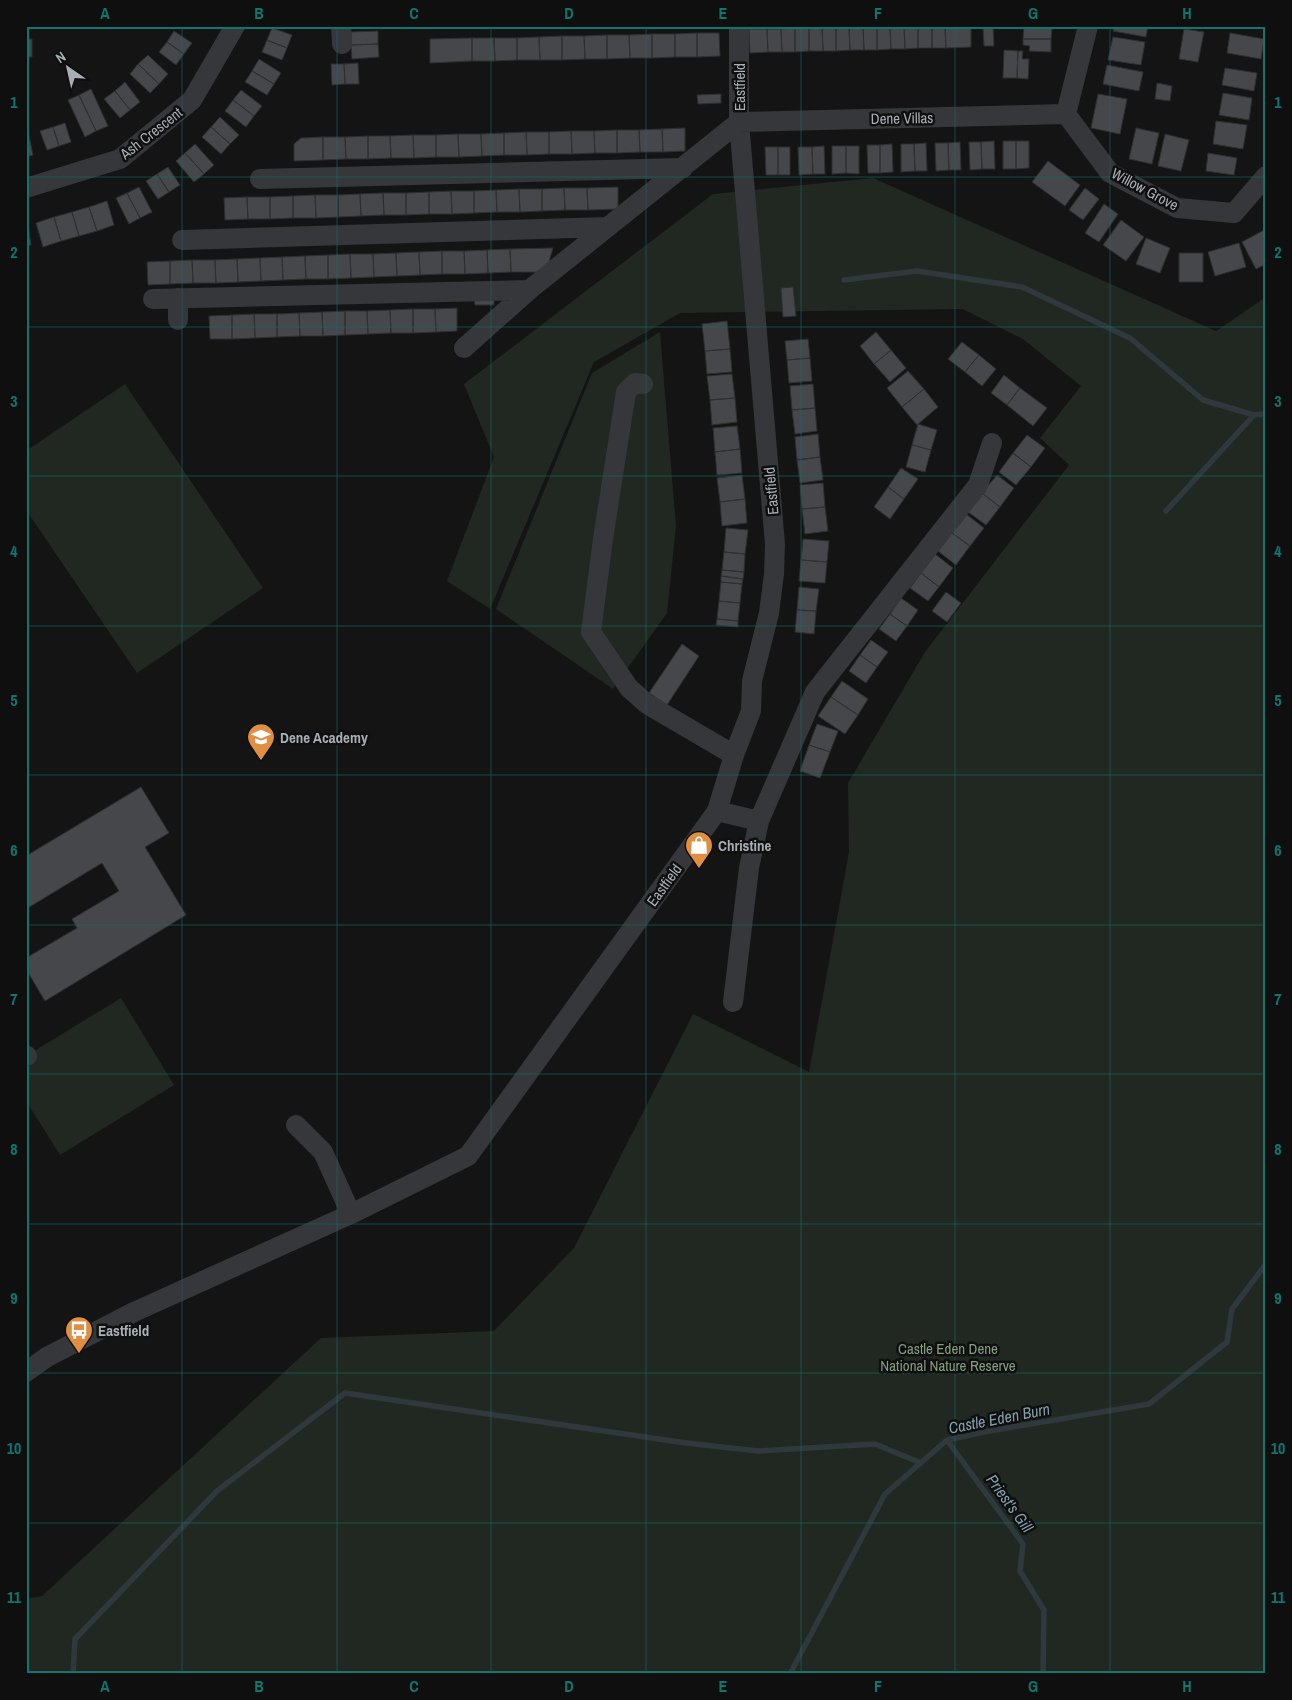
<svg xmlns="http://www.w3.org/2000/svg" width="1292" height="1700" font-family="'Archivo Narrow',sans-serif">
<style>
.green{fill:#212821}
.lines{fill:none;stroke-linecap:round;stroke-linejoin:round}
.stream{stroke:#2f393d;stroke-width:5.5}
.building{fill:#46474a;stroke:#2e2f31}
.minor{stroke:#35373a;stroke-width:20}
.grid{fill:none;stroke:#0f766e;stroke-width:1;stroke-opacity:0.55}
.labels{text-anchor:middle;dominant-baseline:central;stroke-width:5;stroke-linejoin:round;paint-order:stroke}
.street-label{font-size:15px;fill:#a7aeb4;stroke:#0f0f10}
.poi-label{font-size:15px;font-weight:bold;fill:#a7aeb4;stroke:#0f0f10;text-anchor:start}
.park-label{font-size:15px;fill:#849e80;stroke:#0f0f10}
.water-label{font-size:16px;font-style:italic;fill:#81a0ac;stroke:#0f0f10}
.neatline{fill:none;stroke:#0f766e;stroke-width:2}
.grid-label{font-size:16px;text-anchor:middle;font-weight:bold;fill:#0f766e}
</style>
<rect width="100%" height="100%" fill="#141415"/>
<path class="green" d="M 873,178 L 1216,331 L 1266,297 L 1266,1674 L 26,1674 L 26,1599 L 42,1596 L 321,1338 L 494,1331 L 574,1248 L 693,1014 L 809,1072 L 849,852 L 848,783 L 925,652 L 1069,465 L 1040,438 L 1081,386 L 1023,339 L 963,309 L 680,313 L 594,362 L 490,609 L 447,581 L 494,457 L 464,384 L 713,194 Z
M 660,332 L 676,526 L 667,613 L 613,689 L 496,609 L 592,373 Z
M 125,384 L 263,588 L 137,673 L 26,510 L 26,451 Z
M 121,998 L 174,1085 L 60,1155 L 26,1101 L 26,1056 Z"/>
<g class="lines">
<path class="stream" d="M 844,280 L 917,271 L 1022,287 L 1130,338 L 1203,400 L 1254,415 L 1266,414
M 1166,511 L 1254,415
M 947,1440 L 1023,1544 L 1020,1571 L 1044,1610 L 1043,1674
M 73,1674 L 75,1639 L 217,1491 L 345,1393 L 686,1443 L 758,1451 L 875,1444 L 921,1463
M 790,1674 L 885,1494 L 947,1440 L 989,1431 L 1149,1404 L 1227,1342 L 1232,1309 L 1266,1264"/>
</g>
<path class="building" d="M 863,26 L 877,26 L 877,50 L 864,50 Z
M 863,26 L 864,50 L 850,50 L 849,27 Z
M 877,26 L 890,26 L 891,49 L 877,50 Z
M 890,26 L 904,26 L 905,49 L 891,49 Z
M 904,26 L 918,26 L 918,48 L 905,49 Z
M 918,26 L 932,26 L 932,48 L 918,48 Z
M 932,26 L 945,26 L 946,48 L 932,48 Z
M 945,26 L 971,26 L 971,47 L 946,48 Z
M 1114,26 L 1148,26 L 1146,37 L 1113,31 Z
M 822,27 L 836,27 L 836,51 L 823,51 Z
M 822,27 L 823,51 L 809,51 L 809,28 Z
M 836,27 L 849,27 L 850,50 L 836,51 Z
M 983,27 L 993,27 L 994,46 L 984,46 Z
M 1024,27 L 1052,28 L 1051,39 L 1023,39 Z
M 272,28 L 292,35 L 287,48 L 267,40 Z
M 795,28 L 809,28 L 809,51 L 795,52 Z
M 795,28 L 795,52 L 782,52 L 781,29 Z
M 749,29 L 767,29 L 768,52 L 750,53 Z
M 767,29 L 781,29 L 782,52 L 768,52 Z
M 1184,29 L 1204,32 L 1198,62 L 1179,59 Z
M 174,31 L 192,43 L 184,54 L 167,42 Z
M 378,31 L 378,44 L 351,45 L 351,32 Z
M 697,33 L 719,33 L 720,56 L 697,57 Z
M 697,33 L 697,57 L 675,57 L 675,34 Z
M 1230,33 L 1264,39 L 1261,59 L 1227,53 Z
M 652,34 L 675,34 L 675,57 L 652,58 Z
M 652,34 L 652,58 L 630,58 L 629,35 Z
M 607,35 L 629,35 L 630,58 L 607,59 Z
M 607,35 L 607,59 L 585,59 L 584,36 Z
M 562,36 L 584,36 L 585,59 L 562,60 Z
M 562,36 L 562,60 L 540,60 L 539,37 Z
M 539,37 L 540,60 L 517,60 L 517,38 Z
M 1113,37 L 1145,42 L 1141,65 L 1108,60 Z
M 472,38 L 472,61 L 430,63 L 430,39 Z
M 472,38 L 494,38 L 495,61 L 472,61 Z
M 494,38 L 517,38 L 517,60 L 495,61 Z
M 26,39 L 32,39 L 32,57 L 26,57 Z
M 1023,39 L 1051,39 L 1051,52 L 1029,51 L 1030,46 L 1023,45 Z
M 267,40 L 287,48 L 282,60 L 262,52 Z
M 167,42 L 184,54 L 176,65 L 159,52 Z
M 378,44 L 379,57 L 352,59 L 351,45 Z
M 1004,50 L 1018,51 L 1017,78 L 1003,78 Z
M 1018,51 L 1023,51 L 1022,59 L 1029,59 L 1028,79 L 1017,78 Z
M 148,55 L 168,74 L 159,84 L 138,64 Z
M 259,59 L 281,73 L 274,84 L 252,71 Z
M 358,63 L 359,84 L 345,84 L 344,64 Z
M 138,64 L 159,84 L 150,93 L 130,74 Z
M 331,64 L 344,64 L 345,84 L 332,85 Z
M 1107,65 L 1143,72 L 1139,91 L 1103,84 Z
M 1225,68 L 1257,73 L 1254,91 L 1222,85 Z
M 252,71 L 274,84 L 267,95 L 245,82 Z
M 125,82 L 140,102 L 130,110 L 115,91 Z
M 1157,83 L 1172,86 L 1170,101 L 1155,99 Z
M 91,89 L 108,126 L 96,131 L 79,95 Z
M 241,90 L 262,106 L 254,116 L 233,100 Z
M 115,91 L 130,110 L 120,118 L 104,99 Z
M 1223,93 L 1252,98 L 1249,120 L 1219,115 Z
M 721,94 L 721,103 L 698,104 L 697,95 Z
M 1098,94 L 1127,99 L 1120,134 L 1091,128 Z
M 79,95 L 96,131 L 85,137 L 68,100 Z
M 233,100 L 254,116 L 246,127 L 225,111 Z
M 220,117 L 239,135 L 230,144 L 211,127 Z
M 1216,121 L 1247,125 L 1243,149 L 1213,144 Z
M 65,123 L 71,142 L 59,146 L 53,127 Z
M 53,127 L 59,146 L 47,150 L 40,131 Z
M 211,127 L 230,144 L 221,154 L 202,137 Z
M 685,128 L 685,151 L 663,152 L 662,129 Z
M 1136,128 L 1159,133 L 1152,164 L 1129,159 Z
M 662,129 L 663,152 L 640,152 L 639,130 Z
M 617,130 L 639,130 L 640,152 L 617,153 Z
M 617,130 L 617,153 L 595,153 L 594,131 Z
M 26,131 L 28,131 L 33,155 L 26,157 Z
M 571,131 L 594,131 L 595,153 L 572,154 Z
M 571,131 L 572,154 L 549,154 L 549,132 Z
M 526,132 L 549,132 L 549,154 L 527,155 Z
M 526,132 L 527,155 L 504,155 L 504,133 Z
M 504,133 L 504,155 L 482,156 L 481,134 Z
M 458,134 L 481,134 L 482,156 L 459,157 Z
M 458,134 L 459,157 L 436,157 L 436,135 Z
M 1165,134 L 1189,140 L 1181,171 L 1158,166 Z
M 413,135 L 436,135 L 436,157 L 414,158 Z
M 413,135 L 414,158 L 391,158 L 390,136 Z
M 368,136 L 390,136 L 391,158 L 368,159 Z
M 368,136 L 368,159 L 346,159 L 345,137 Z
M 323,137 L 345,137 L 346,159 L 323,160 Z
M 323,137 L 323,160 L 294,161 L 294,144 L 301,138 Z
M 994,141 L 995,169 L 982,169 L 981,142 Z
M 1003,141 L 1016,141 L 1016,169 L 1003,169 Z
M 1016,141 L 1029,141 L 1029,168 L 1016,169 Z
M 960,142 L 961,170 L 949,170 L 948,143 Z
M 969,142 L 981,142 L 982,169 L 970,170 Z
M 926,143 L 927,171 L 915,171 L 914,144 Z
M 935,143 L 948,143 L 949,170 L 936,171 Z
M 195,144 L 214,165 L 204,174 L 185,153 Z
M 892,144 L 893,172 L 880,173 L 880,145 Z
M 901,144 L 914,144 L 915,171 L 901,172 Z
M 867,145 L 880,145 L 880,173 L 868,173 Z
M 824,146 L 825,174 L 813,174 L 812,147 Z
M 832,146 L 846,146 L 846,173 L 832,174 Z
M 846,146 L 859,146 L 859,174 L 846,173 Z
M 765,147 L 778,147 L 778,175 L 766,175 Z
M 778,147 L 790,147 L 790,175 L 778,175 Z
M 798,147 L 812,147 L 813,174 L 799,175 Z
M 185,153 L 204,174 L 194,182 L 176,161 Z
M 1208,153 L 1237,158 L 1234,175 L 1206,171 Z
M 1048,161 L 1080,185 L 1065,206 L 1032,182 Z
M 168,167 L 180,185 L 169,192 L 157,174 Z
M 157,174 L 169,192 L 158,199 L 146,181 Z
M 139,187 L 152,212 L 140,218 L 127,193 Z
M 618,187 L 618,209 L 588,210 L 587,188 Z
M 564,188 L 565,210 L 542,211 L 542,189 Z
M 564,188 L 587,188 L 588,210 L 565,210 Z
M 1085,188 L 1099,199 L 1083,220 L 1069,210 Z
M 519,189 L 520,212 L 497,212 L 496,190 Z
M 519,189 L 542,189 L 542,211 L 520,212 Z
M 496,190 L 497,212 L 474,213 L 474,191 Z
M 451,191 L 452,214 L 429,214 L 429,192 Z
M 451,191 L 474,191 L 474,213 L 452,214 Z
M 429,192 L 429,214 L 406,215 L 406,193 Z
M 127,193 L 140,218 L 129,224 L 116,198 Z
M 383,193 L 384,215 L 361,216 L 360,194 Z
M 383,193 L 406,193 L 406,215 L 384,215 Z
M 360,194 L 361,216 L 338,217 L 338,195 Z
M 315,195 L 316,218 L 293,218 L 293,196 Z
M 315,195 L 338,195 L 338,217 L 316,218 Z
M 293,196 L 293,218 L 270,219 L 270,197 Z
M 247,197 L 248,219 L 225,220 L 224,198 Z
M 247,197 L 270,197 L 270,219 L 248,219 Z
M 107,201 L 114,225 L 97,231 L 89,207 Z
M 1104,204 L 1118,214 L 1099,242 L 1085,233 Z
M 89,207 L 97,231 L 79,236 L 72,212 Z
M 72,212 L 79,236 L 61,241 L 54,217 Z
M 54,217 L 61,241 L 43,247 L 36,223 Z
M 1121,220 L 1144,237 L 1126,261 L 1103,245 Z
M 26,225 L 28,225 L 31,245 L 26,246 Z
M 1266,229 L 1266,264 L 1256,269 L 1242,242 Z
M 1146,238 L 1170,248 L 1160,273 L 1136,264 Z
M 1239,243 L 1246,267 L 1215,276 L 1208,252 Z
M 553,248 L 546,272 L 511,272 L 510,249 Z
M 510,249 L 511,272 L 488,273 L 487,250 Z
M 487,250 L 488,273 L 465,274 L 464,251 Z
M 442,251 L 464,251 L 465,274 L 442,274 Z
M 442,251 L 442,274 L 420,275 L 419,252 Z
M 419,252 L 420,275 L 397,276 L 396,253 Z
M 396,253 L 397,276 L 374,277 L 373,254 Z
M 1179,253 L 1203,253 L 1203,282 L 1179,282 Z
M 350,254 L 373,254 L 374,277 L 351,278 Z
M 350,254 L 351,278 L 328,279 L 328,255 Z
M 328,255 L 328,279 L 306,279 L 305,256 Z
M 305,256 L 306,279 L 283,280 L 282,257 Z
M 282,257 L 283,280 L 261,281 L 260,258 Z
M 260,258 L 261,281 L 238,282 L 237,259 Z
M 237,259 L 238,282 L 216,283 L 215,260 Z
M 192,260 L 193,283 L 170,284 L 170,261 Z
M 192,260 L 215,260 L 216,283 L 193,283 Z
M 170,261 L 170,284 L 148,285 L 147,262 Z
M 793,287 L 796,316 L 783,317 L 781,288 Z
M 474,297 L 494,297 L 494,305 L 475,305 Z
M 457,308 L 457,331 L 436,332 L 435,309 Z
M 413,309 L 413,333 L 391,333 L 390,310 Z
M 413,309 L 435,309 L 436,332 L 413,333 Z
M 390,310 L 391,333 L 368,334 L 367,311 Z
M 345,311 L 345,335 L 323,336 L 322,312 Z
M 345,311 L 367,311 L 368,334 L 345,335 Z
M 322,312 L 323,336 L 300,336 L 299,313 Z
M 299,313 L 300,336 L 277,337 L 277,314 Z
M 254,314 L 255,338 L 232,339 L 232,315 Z
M 254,314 L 277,314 L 277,337 L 255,338 Z
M 232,315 L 232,339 L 210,339 L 209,316 Z
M 727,321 L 730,349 L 705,351 L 702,324 Z
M 876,332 L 891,350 L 874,364 L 860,346 Z
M 808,339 L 810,358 L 787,360 L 785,341 Z
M 962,342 L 979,355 L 965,372 L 948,359 Z
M 730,349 L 732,372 L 707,374 L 705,351 Z
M 891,350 L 906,368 L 890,382 L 874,364 Z
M 979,355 L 996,369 L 982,386 L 965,372 Z
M 810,358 L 812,381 L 789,383 L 787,360 Z
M 908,371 L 924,389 L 902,407 L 887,388 Z
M 732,374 L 735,398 L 710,400 L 707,376 Z
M 1004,375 L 1020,388 L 1007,405 L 991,393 Z
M 813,384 L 815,408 L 792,410 L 790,386 Z
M 1020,388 L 1047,408 L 1033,426 L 1007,405 Z
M 924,389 L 938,407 L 917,425 L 902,407 Z
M 735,398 L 737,422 L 712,425 L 710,400 Z
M 815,408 L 817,431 L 795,434 L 792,410 Z
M 918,424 L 937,430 L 931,450 L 912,445 Z
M 737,426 L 740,449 L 715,452 L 713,428 Z
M 818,434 L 820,457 L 797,460 L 795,437 Z
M 1027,435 L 1045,448 L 1031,467 L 1013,453 Z
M 912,445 L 931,450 L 925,472 L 906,467 Z
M 740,449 L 742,473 L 717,475 L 715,452 Z
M 1013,453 L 1031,467 L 1016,485 L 999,472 Z
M 820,457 L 823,480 L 800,483 L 797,460 Z
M 901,468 L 918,479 L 904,499 L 888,487 Z
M 742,475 L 745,499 L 720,502 L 717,478 Z
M 997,475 L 1014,488 L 1000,507 L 982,493 Z
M 823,483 L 825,507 L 802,509 L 800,485 Z
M 888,487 L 904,499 L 890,519 L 874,507 Z
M 982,493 L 1000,507 L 986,525 L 968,512 Z
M 745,499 L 747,523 L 722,526 L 720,502 Z
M 825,507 L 828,531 L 805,534 L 802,509 Z
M 966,514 L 984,528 L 970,546 L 952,533 Z
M 726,528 L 748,530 L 745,554 L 724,552 Z
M 952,533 L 970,546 L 956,565 L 938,551 Z
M 803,539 L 829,541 L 827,562 L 801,560 Z
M 724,552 L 745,554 L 744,572 L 722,570 Z
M 935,554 L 953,568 L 939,587 L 921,573 Z
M 801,560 L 827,562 L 825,583 L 799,581 Z
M 722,570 L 744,572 L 743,579 L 721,576 Z
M 921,573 L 939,587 L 928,601 L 910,588 Z
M 721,576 L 743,579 L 742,584 L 721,582 Z
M 721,582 L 742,584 L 740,603 L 719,601 Z
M 799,587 L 819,589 L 816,611 L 797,610 Z
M 946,592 L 961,603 L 947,622 L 932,611 Z
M 901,598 L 918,610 L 907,626 L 890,614 Z
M 719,601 L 740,603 L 738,621 L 717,619 Z
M 797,610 L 816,611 L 814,634 L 795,632 Z
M 890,614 L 907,626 L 896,641 L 879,629 Z
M 717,619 L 738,621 L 738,627 L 716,625 Z
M 871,640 L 888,652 L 877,667 L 860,655 Z
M 682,644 L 699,656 L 667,705 L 649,693 Z
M 860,655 L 877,667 L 866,683 L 849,671 Z
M 842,681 L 868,699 L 858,715 L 831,697 Z
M 831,697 L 858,715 L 845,734 L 818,716 Z
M 817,724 L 838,731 L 830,752 L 809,745 Z
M 809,745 L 830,752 L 820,778 L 800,771 Z
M 141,787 L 169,833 L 145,847 L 186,915 L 45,1001 L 26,969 L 26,958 L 77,928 L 72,919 L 119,891 L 102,863 L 26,909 L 26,856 Z"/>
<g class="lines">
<path class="minor" d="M 341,26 L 342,44
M 1066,114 L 1110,173 L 1177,208 L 1234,213 L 1266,176
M 1066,114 L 1088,26
M 260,179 L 683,168
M 26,188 L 120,159 L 192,100 L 235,26
M 182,240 L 608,227
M 153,299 L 529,290
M 178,320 L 178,298
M 464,348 L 529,290 L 739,122 L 1066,114
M 643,384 L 635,383 L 626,392 L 603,539 L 591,632 L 629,688 L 647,704 L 734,755
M 717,811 L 759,821
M 733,1002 L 749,868 L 759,821 L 815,692 L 978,485 L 992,443
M 26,1055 L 27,1056
M 296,1125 L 323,1152 L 351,1214
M 26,1372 L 47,1357 L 134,1312 L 351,1214 L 468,1156 L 717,811 L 734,755 L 751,711 L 752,681 L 769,613 L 774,574 L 775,544 L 739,122 L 739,26"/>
</g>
<path class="grid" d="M 182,26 L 182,1674M 337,26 L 337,1674M 491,26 L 491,1674M 646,26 L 646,1674M 801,26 L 801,1674M 955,26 L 955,1674M 1110,26 L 1110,1674M 26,177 L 1266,177M 26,327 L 1266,327M 26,476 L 1266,476M 26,626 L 1266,626M 26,775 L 1266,775M 26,925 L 1266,925M 26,1074 L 1266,1074M 26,1224 L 1266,1224M 26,1373 L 1266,1373M 26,1523 L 1266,1523"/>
<defs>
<g id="school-pin" transform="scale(1.4375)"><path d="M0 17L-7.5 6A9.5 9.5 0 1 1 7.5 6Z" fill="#df8e42" stroke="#0f0f10"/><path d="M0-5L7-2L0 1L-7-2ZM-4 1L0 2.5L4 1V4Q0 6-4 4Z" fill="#fff"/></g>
<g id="shop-pin" transform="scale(1.4375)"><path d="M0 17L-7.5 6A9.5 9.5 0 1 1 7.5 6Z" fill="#df8e42" stroke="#0f0f10"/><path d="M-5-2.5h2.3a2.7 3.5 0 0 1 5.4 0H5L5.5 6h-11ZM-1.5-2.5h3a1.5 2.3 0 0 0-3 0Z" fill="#fff"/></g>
<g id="bus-pin" transform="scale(1.4375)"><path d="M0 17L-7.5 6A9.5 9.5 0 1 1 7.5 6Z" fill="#df8e42" stroke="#0f0f10"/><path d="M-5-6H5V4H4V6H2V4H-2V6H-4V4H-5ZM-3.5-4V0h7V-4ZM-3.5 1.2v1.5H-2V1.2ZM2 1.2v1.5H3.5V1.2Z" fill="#fff"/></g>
</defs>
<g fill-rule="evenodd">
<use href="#school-pin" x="261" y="737"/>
<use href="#shop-pin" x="699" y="845"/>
<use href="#bus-pin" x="79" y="1330"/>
</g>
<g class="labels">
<g class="street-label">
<text transform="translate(739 87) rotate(-90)">Eastfield</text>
<text transform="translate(902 118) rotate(-1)">Dene Villas</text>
<text transform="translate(151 133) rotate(-38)">Ash Crescent</text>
<text transform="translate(1145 189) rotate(28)">Willow Grove</text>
<text transform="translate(771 491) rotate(-95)">Eastfield</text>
<text transform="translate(664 885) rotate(-54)">Eastfield</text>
</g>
<g class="poi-label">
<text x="280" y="737">Dene Academy</text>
<text x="718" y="845">Christine</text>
<text x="98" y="1330">Eastfield</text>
</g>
<g class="park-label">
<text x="948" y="1348">Castle Eden Dene<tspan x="948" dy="17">National Nature Reserve</tspan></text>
</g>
<g class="water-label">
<text transform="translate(999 1418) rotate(-11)">Castle Eden Burn</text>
<text transform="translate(1010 1503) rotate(54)">Priest's Gill</text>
</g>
</g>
<rect width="1292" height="1700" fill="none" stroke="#0f0f10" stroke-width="55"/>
<g transform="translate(68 68) rotate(326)" stroke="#0f0f10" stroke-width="4" paint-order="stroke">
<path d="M0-4L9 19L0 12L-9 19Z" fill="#a7aeb4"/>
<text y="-8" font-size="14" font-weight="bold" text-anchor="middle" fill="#a7aeb4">N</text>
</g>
<rect x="28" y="28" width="1236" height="1644" class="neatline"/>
<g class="grid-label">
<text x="105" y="19">A</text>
<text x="259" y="19">B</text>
<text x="414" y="19">C</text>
<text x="569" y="19">D</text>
<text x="723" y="19">E</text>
<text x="878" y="19">F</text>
<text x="1033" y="19">G</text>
<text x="1187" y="19">H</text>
<text x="14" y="108">1</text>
<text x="1278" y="108">1</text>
<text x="14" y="258">2</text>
<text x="1278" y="258">2</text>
<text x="14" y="407">3</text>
<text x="1278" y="407">3</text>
<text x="14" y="557">4</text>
<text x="1278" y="557">4</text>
<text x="14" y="706">5</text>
<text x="1278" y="706">5</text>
<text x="14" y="856">6</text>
<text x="1278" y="856">6</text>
<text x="14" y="1005">7</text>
<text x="1278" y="1005">7</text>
<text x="14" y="1155">8</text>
<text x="1278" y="1155">8</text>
<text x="14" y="1304">9</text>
<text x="1278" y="1304">9</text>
<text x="14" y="1454">10</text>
<text x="1278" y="1454">10</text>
<text x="14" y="1603">11</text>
<text x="1278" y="1603">11</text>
<text x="105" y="1692">A</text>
<text x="259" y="1692">B</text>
<text x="414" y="1692">C</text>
<text x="569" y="1692">D</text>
<text x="723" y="1692">E</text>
<text x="878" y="1692">F</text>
<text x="1033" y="1692">G</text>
<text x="1187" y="1692">H</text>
</g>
</svg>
